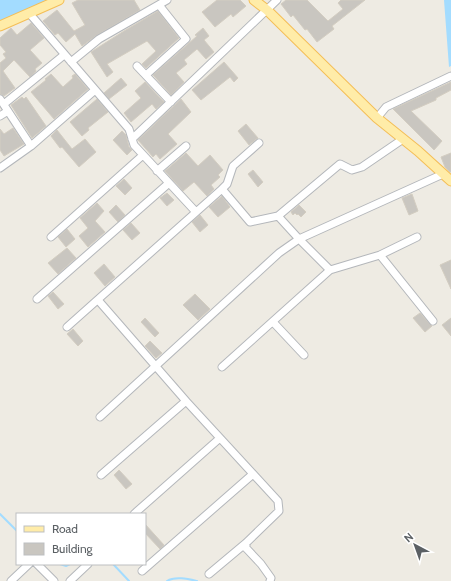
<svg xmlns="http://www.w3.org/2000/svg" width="451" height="581" font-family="Cabin,sans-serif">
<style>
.water{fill:#a3dcff}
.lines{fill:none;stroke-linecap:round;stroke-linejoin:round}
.stream{stroke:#a3dcff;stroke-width:2}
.building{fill:#c9c6c0;stroke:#d3cdc1}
.minor-casing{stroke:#b4b7bb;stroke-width:9}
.major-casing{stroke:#f4be57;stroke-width:11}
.minor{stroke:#fff;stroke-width:7}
.major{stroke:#ffeca8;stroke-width:9}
</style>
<rect width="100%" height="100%" fill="#eeebe3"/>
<path class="water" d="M 0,0 L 49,0 L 0,23 Z
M 444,0 L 451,0 L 451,66 L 449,67 Z"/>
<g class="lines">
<path class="stream" d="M 0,514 L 17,531
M 60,564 L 66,566 L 70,564
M 113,564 L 129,581
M 167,581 C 175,576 188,579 197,581"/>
</g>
<path class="building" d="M 78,0 L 134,0 L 140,10 L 97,35 L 82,46 L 75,34 L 66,42 L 58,33 L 55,35 L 43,21 L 57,10 L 74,31 L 85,25 L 72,3 Z
M 217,0 L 240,0 L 246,6 L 233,17 L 231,14 L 215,27 L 202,12 Z
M 286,0 L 307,0 L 328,21 L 343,9 L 338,3 L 341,0 L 365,0 L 332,26 L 334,29 L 317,42 L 307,29 L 305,30 L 293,15 L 291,17 L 281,4 Z
M 158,11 L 179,38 L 146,68 L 142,64 L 156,51 L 147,41 L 107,64 L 113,72 L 107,77 L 91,52 L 124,31 Z
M 31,23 L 44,38 L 30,50 L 42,63 L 35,69 L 36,71 L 30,77 L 14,60 L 3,71 L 15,88 L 4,96 L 0,94 L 0,63 L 6,58 L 3,54 L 6,52 L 0,45 L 0,38 L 11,28 L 17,35 Z
M 203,28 L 209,36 L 204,40 L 214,52 L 206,59 L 197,49 L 184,60 L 187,64 L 176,73 L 184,82 L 171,95 L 153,75 L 197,36 L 195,35 Z
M 224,62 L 238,78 L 234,82 L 230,77 L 201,100 L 192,90 Z
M 51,74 L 63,87 L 73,78 L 72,76 L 75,74 L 88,89 L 54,119 L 31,92 L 46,80 L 45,79 Z
M 121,78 L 127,85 L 109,99 L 104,93 Z
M 145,82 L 164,102 L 156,109 L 152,104 L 131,122 L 124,113 L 141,98 L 135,91 Z
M 451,82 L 451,90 L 436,98 L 436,100 L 411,111 L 442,141 L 434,150 L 393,109 Z
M 22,97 L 24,99 L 26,97 L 46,126 L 32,138 L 11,105 Z
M 97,99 L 108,112 L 88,128 L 89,130 L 82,136 L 70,122 Z
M 181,99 L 191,112 L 168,134 L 177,144 L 160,159 L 156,154 L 153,157 L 138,140 Z
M 246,124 L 258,138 L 249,145 L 238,131 Z
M 13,128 L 24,144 L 4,156 L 0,150 L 0,129 L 4,134 Z
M 57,130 L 72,149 L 85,139 L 96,152 L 79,167 L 62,147 L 60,148 L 51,136 Z
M 122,131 L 126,135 L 129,147 L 132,150 L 127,155 L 113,140 Z
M 186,153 L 198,166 L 210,155 L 223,170 L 218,175 L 220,177 L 211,185 L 214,189 L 207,196 L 194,182 L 183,191 L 165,171 Z
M 451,153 L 451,172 L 450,172 L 445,167 L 441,157 Z
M 253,170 L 263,182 L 258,187 L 248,174 Z
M 124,179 L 132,188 L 125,195 L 116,186 Z
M 167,193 L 174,200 L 167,206 L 160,198 Z
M 412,194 L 418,211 L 409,215 L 402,198 Z
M 222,196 L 230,207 L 218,217 L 209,207 Z
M 97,203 L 104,211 L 95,221 L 105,232 L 88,247 L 79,236 L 88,228 L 80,218 Z
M 116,205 L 125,215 L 118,222 L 109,212 Z
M 299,205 L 306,212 L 301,217 L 298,214 L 297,215 L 295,213 L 293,215 L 291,212 Z
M 200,215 L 208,225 L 200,232 L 192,222 Z
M 131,223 L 140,233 L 132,240 L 123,230 Z
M 67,229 L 75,239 L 66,247 L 58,237 Z
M 67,248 L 76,258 L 58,274 L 48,263 Z
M 451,260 L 451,289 L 440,265 Z
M 104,264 L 115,277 L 105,286 L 94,273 Z
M 53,292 L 64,304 L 58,309 L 48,296 Z
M 195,294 L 210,309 L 198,320 L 183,305 Z
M 420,313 L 432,326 L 425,332 L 413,318 Z
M 145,318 L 159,333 L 155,337 L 141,322 Z
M 451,318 L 451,336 L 442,325 Z
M 73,329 L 83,341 L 78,346 L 67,334 Z
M 150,341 L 162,353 L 156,358 L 145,346 Z
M 119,470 L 132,484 L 126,489 L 114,475 Z
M 145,524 L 164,545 L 160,549 L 145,533 Z"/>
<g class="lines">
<g class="minor-casing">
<path id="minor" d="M 29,13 L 129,129 L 134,145 L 196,212
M 71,62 L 99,39 L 167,0
M 137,66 L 171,102
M 146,75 L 186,39 L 159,5
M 0,99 L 31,146
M 4,104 L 64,55
M 0,116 L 8,111
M 377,118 L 386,107 L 451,76
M 132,139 L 277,0
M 0,168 L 31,146 L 95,90
M 157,171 L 186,146
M 222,189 L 227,184 L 233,166 L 259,143
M 278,216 L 340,164 L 352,170 L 362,167 L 403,139
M 51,237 L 143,155
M 380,255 L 433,321
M 37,299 L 169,183
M 98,300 L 186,401 L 278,501 L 279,511 L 246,543 L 209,574
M 273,322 L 304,355
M 67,327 L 222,189 L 250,222 L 278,216 L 299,239 L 330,270
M 222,367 L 330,270 L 380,255 L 417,237
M 100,417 L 279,253 L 299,239 L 443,174
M 101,475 L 186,401
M 134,514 L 220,438
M 246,543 L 246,548 L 261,564 L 271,578 L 270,581
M 37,564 L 54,581
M 142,571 L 253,474
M 11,581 L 29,564
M 70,581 L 88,564"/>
</g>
<g class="major-casing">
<path id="major" d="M 254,0 L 267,10 L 377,118 L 418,151 L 451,181
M 0,26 L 59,0"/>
</g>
<use href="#minor" class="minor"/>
<use href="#major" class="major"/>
</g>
<rect x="16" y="513" width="130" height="52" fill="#ffffff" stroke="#bdbfc1"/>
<rect x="24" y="526" width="20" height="6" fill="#ffeca8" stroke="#bdbfc1"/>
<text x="52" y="533" font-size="12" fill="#5b6064">Road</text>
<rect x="24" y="543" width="20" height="12" fill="#c9c6c0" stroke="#bdbfc1"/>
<text x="52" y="553" font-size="12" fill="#5b6064">Building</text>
<g transform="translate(415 545) rotate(319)" stroke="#ffffff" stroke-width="3" paint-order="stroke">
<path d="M0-3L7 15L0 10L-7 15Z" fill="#5b6064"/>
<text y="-6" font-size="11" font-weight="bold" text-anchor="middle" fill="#5b6064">N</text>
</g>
</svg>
